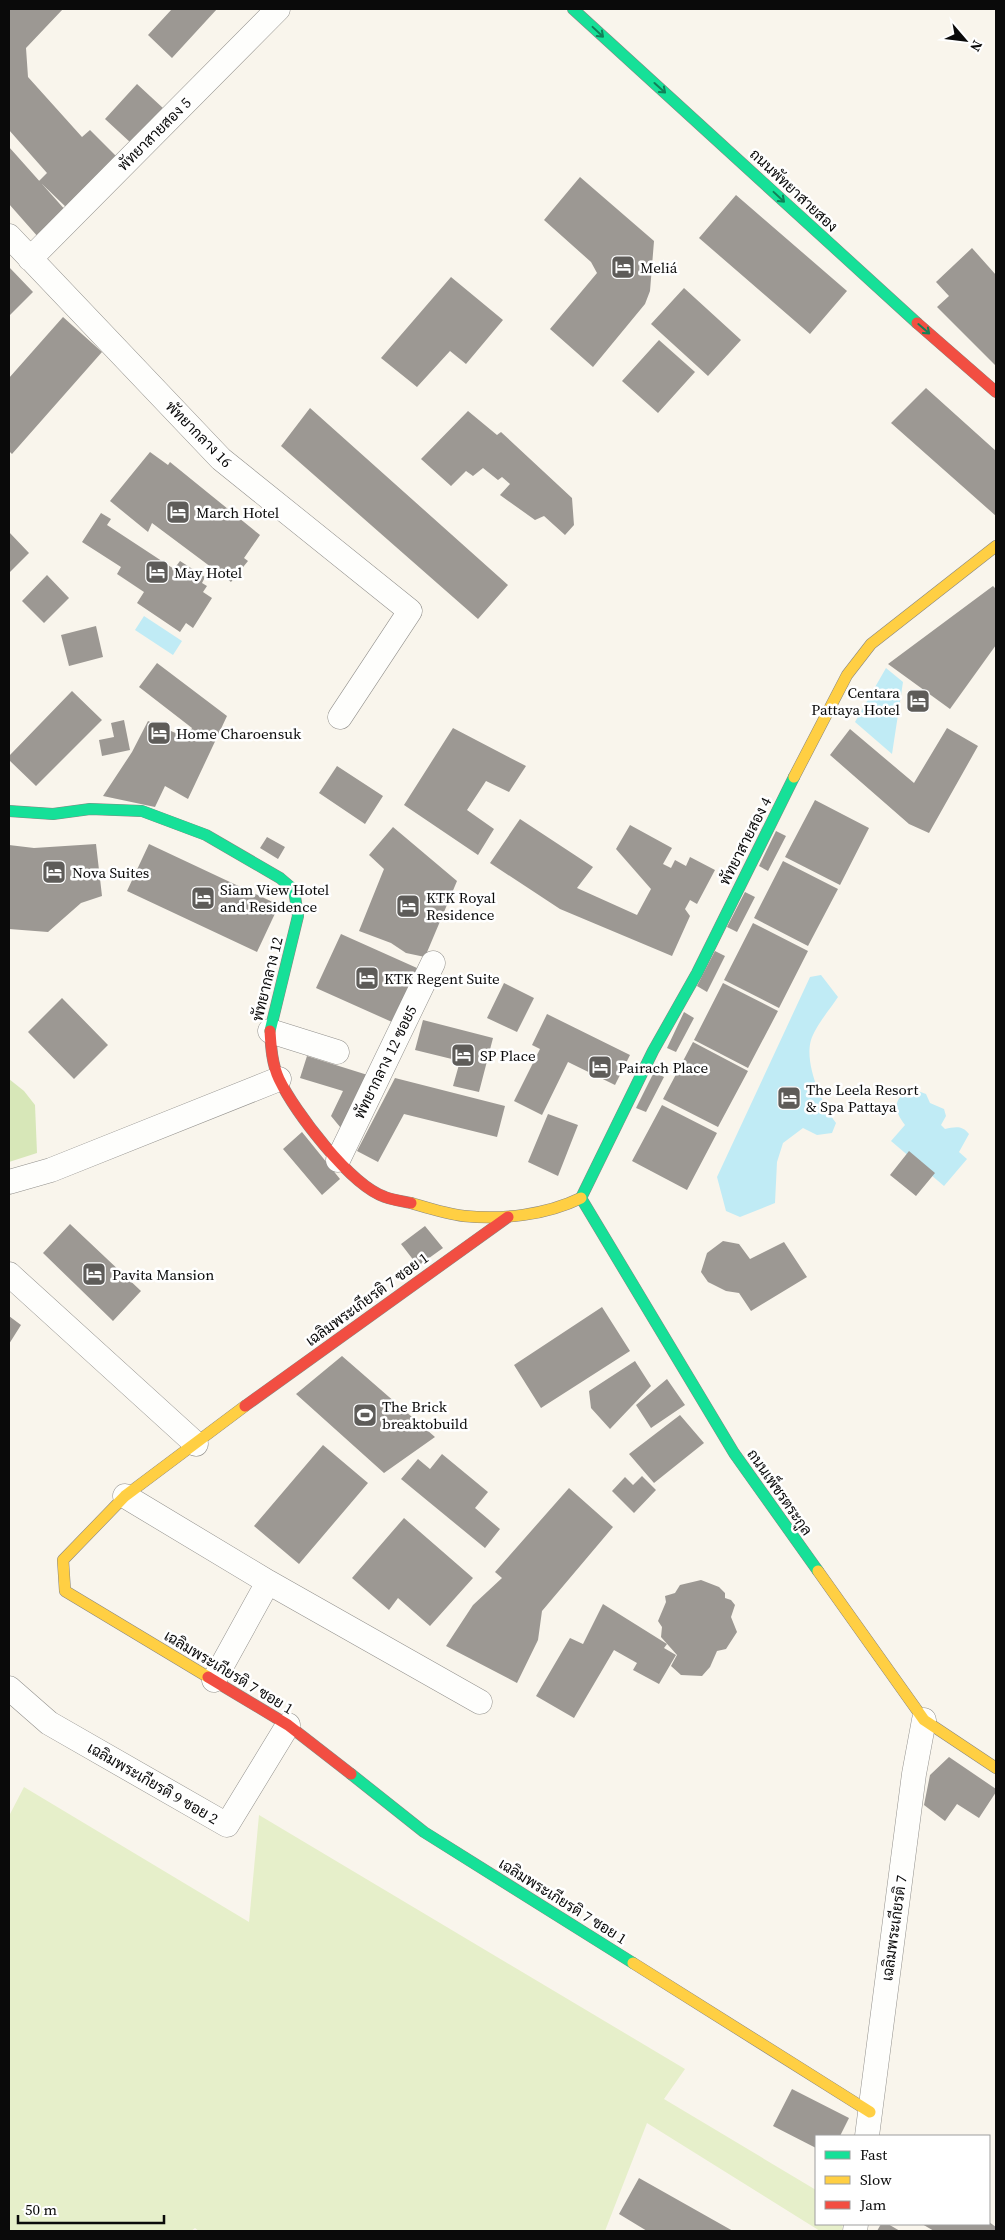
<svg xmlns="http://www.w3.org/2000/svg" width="1005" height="2240" font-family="'Source Serif 4',Sarabun,serif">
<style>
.green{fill:#e6efca}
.forest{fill:#d7e7b8}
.water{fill:#c0ebf5}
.building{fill:#9c9893}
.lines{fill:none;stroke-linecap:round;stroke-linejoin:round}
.street-casing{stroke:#92908c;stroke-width:25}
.fast-casing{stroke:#888682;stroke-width:12}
.slow-casing{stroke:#888682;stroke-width:12}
.jam-casing{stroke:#888682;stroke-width:12}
.street{stroke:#fefefc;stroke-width:24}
.fast{stroke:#16e098;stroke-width:11}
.slow{stroke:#ffcf43;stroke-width:11}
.jam{stroke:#f24e42;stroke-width:11}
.oneway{stroke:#118058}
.labels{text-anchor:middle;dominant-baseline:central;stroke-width:5;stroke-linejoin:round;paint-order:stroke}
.street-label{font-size:15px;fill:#0a0a0a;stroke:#fff}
.poi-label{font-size:15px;fill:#0a0a0a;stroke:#fff;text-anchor:start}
</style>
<rect width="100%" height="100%" fill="#f9f5ec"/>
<path class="green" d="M 24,1787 L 249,1922 L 259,1815 L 685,2069 L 664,2099 L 816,2190 L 816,2224 L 843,2224 L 842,2231 L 820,2231 L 647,2123 L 605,2231 L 199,2231 L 195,2228 L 191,2231 L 9,2231 L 9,1816 Z"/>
<path class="forest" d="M 9,1079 L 24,1091 L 35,1105 L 37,1153 L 9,1162 Z"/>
<path class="water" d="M 144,616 L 182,641 L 173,655 L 135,630 Z
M 886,668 L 903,682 L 892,754 L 855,722 Z
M 821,975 L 838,997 C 830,1009 815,1027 811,1040 C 804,1064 822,1104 836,1123 L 832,1133 L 817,1135 L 803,1128 L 783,1143 L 777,1162 L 775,1203 L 740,1217 L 726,1211 L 717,1177 L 810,977 Z
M 915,1090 L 926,1094 L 930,1103 L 944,1109 L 946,1116 L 941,1125 L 945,1129 C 955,1127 962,1125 969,1134 L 959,1152 L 967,1159 L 944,1186 L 891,1141 L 905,1125 C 893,1110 892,1095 915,1090 Z"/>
<path class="building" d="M 10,9 L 63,9 L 26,48 L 28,77 L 82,137 L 90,130 L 119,159 L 69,210 L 39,181 L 47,173 L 9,130 Z
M 172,9 L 217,9 L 172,58 L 148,35 Z
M 137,84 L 164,109 L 131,143 L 105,119 Z
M 9,147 L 67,212 L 39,238 L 9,204 Z
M 580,177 L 654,241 L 650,291 L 645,304 L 593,367 L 550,329 L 597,273 L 591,262 L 544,220 Z
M 736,195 L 847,291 L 810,334 L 699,238 Z
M 972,248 L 996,275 L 996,366 L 937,307 L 949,296 L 936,282 Z
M 9,267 L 33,292 L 9,316 Z
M 451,277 L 503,320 L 466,364 L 450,351 L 417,387 L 381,358 Z
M 684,288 L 741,340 L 708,376 L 651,324 Z
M 63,317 L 102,352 L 12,454 L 9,451 L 9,378 Z
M 659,340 L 695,372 L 658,413 L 622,381 Z
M 926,388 L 996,451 L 996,516 L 891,423 Z
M 310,408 L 508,585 L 478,619 L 281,446 Z
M 468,411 L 497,435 L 501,432 L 572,498 L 574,525 L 565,535 L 544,516 L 535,520 L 500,495 L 510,484 L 502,477 L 498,480 L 483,468 L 473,476 L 466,471 L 451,486 L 421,459 Z
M 150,452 L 168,465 L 170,462 L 260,535 L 244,558 L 248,561 L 231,582 L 152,523 L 148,532 L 110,501 Z
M 101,513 L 111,519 L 107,525 L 174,569 L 180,561 L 205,577 L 202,583 L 207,586 L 203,592 L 212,598 L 193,628 L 186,623 L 180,632 L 137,603 L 144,592 L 117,574 L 121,567 L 82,542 Z
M 9,532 L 29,553 L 9,573 Z
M 47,575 L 69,598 L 44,623 L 22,601 Z
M 993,586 L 996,589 L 996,645 L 950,709 L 888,664 Z
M 96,626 L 103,657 L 69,666 L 61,635 Z
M 157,663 L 227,716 L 188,799 L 165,786 L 155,807 L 103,796 L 132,752 L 148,721 L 187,738 L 192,728 L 139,687 Z
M 72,691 L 102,720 L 36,786 L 9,760 L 9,756 Z
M 124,720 L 130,750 L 102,756 L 99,740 L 114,737 L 111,723 Z
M 453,728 L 526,766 L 509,792 L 486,781 L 467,810 L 494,829 L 478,855 L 404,805 Z
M 947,728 L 978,746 L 929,833 L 909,824 L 830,755 L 850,729 L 914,783 Z
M 337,766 L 383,796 L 365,824 L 319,793 Z
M 815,800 L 869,828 L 840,885 L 785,857 Z
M 520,819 L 593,867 L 577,888 L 637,915 L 651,889 L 616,849 L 630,825 L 672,848 L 663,864 L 671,868 L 675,860 L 686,866 L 690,857 L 715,870 L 697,904 L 690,900 L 685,909 L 690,916 L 672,956 L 560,909 L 490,863 Z
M 393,827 L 457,881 L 425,957 L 406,953 L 391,943 L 359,931 L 384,869 L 369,855 Z
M 776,831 L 786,836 L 768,871 L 759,866 Z
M 267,837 L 285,847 L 278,859 L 260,848 Z
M 96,844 L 102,896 L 81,903 L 48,932 L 9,929 L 9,845 L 34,848 Z
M 149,844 L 279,905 L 257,952 L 127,891 Z
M 783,861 L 838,889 L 808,946 L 754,918 Z
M 745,892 L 755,897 L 737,932 L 727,927 Z
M 753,923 L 808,951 L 779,1008 L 724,980 Z
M 341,934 L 417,968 L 392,1022 L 316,988 Z
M 715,951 L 725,956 L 707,992 L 697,986 Z
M 504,983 L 534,998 L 517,1032 L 487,1018 Z
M 723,983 L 778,1011 L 748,1068 L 694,1040 Z
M 62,998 L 108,1045 L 74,1079 L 28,1032 Z
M 684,1012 L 694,1018 L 676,1052 L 667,1048 Z
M 547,1014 L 630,1055 L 615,1085 L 568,1062 L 542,1115 L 514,1101 L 540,1049 L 532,1045 Z
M 423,1020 L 493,1038 L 479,1092 L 453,1086 L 460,1061 L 415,1050 Z
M 693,1042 L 748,1071 L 718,1127 L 663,1099 Z
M 307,1056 L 374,1077 L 345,1133 L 331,1116 L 343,1091 L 300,1078 Z
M 654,1072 L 664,1077 L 646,1112 L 636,1108 Z
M 395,1078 L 505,1106 L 497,1137 L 404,1114 L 378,1162 L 357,1151 Z
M 662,1105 L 717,1133 L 687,1190 L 632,1161 Z
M 548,1114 L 578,1125 L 558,1176 L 528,1162 Z
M 302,1132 L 340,1179 L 322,1195 L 283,1149 Z
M 909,1151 L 935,1173 L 916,1196 L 890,1175 Z
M 70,1224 L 141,1291 L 113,1321 L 43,1253 Z
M 425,1226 L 443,1248 L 418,1266 L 401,1244 Z
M 723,1241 L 739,1244 L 750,1259 L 784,1242 L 807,1277 L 751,1311 L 739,1293 L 726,1291 L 708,1282 L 701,1272 L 707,1253 Z
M 602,1307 L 630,1351 L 541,1408 L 514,1365 Z
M 9,1316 L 21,1325 L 9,1344 Z
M 342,1356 L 435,1437 L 384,1473 L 296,1394 Z
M 635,1361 L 651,1386 L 610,1429 L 591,1408 L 589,1391 Z
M 667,1379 L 685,1405 L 651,1428 L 636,1405 Z
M 680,1415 L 704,1443 L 654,1483 L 629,1454 Z
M 323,1445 L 368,1483 L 299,1564 L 254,1526 Z
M 442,1454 L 488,1492 L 475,1508 L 500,1529 L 485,1548 L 401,1479 L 418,1459 L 430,1469 Z
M 642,1476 L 656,1490 L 634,1513 L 612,1491 L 625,1477 L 633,1485 Z
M 569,1488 L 613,1527 L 542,1611 L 538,1640 L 517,1683 L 446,1646 L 473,1605 L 502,1578 L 495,1572 Z
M 404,1518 L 473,1578 L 430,1626 L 398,1598 L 389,1610 L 352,1578 Z
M 701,1580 L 719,1587 L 725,1593 L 725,1598 L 731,1600 L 735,1605 L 731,1617 L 737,1632 L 726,1649 L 717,1651 L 710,1667 L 702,1676 L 681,1675 L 671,1666 L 677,1655 L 661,1637 L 662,1627 L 658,1621 L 666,1602 L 665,1596 L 675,1593 L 680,1585 Z
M 603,1604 L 667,1644 L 664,1648 L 676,1655 L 659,1684 L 633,1670 L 637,1663 L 614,1650 L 574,1718 L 536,1696 L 570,1638 L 583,1644 Z
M 949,1757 L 996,1789 L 996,1792 L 979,1818 L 957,1804 L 945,1821 L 924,1805 L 930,1775 Z
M 792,2089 L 849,2118 L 840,2136 L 816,2136 L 816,2148 L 773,2126 Z
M 639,2178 L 733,2231 L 647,2231 L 619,2214 Z
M 989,2222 L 996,2227 L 996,2231 L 934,2231 L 922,2224 L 989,2224 Z
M 881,2224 L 888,2224 L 900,2231 L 877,2231 Z"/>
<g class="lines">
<g class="street-casing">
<path id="street" d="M 9,236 L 221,459 L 410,611 L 340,717
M 30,259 L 278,9
M 270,1031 L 337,1052
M 338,1160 L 433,963
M 9,1182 L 51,1170 L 279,1079
M 9,1274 L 196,1444
M 125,1496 L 268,1582 L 480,1702
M 214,1680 L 268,1582
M 9,1688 L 49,1723 L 227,1825 L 288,1725
M 867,2136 L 914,1774 L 924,1720
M 855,2231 L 856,2224"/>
</g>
<g class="fast-casing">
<path id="fast" d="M 573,9 L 917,323
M 9,811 L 53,814 L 90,809 L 142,811 L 206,835 L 280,878 L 294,890 L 298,916 L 270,1031
M 581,1198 L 653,1051 L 697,973 L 794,777
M 581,1198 L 734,1453 L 818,1571
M 351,1774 L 424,1832 L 633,1963"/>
</g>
<g class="slow-casing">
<path id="slow" d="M 794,777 L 847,675 L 871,644 L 996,546
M 411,1203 C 428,1208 446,1214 464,1216 C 502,1220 546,1215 581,1198
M 818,1571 L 924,1720 L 996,1768
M 208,1677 L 65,1591 L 63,1560 L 125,1496 L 245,1406
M 633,1963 L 870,2112"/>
</g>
<g class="jam-casing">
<path id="jam" d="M 917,323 L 996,392
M 270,1031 C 271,1047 272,1064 279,1079 C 295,1112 350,1185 385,1197 C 393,1200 402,1201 411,1203
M 245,1406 L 508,1217
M 208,1677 L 288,1725 L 351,1774"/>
</g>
<use href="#street" class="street"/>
<use href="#fast" class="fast"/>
<use href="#slow" class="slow"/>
<use href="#jam" class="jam"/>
</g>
<defs><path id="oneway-shaft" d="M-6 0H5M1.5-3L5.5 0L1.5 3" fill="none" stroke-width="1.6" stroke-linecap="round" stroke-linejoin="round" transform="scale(1.25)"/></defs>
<g class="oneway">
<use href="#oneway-shaft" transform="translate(598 32) rotate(43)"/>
<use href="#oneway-shaft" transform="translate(660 88) rotate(42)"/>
<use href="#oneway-shaft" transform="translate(779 197) rotate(43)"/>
<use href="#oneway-shaft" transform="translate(924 329) rotate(41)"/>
</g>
<defs>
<g id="hotel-square" transform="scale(1.25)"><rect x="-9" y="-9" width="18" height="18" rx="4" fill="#5e5c59" stroke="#fff"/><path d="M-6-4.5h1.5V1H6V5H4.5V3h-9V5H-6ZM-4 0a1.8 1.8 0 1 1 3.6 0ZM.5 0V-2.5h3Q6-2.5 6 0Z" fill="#fff"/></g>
<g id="stadium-square" transform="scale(1.25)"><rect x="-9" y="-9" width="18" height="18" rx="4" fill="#5e5c59" stroke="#fff"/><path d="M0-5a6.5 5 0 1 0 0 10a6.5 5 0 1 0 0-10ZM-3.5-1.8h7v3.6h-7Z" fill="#fff"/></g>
</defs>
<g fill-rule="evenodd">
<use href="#hotel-square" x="623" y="267"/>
<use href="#hotel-square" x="178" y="512"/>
<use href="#hotel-square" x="157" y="572"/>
<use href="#hotel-square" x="918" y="701"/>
<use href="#hotel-square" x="159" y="733"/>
<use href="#hotel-square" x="54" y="872"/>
<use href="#hotel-square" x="203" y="898"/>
<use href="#hotel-square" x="408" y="906"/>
<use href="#hotel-square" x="367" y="978"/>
<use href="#hotel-square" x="463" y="1055"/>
<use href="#hotel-square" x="600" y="1067"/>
<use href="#hotel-square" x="789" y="1098"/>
<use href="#hotel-square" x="94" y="1274"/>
<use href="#stadium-square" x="365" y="1415"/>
</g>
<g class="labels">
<g class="street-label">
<text transform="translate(154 134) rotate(-45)">พัทยาสายสอง 5</text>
<text transform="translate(794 190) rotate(43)">ถนนพัทยาสายสอง</text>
<text transform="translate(199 434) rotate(45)">พัทยากลาง 16</text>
<text transform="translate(745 841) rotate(-63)">พัทยาสายสอง 4</text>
<text transform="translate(267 979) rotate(-76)">พัทยากลาง 12</text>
<text transform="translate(385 1062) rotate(-64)">พัทยากลาง 12 ซอย5</text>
<text transform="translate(367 1299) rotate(-36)">เฉลิมพระเกียรติ 7 ซอย 1</text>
<text transform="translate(780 1492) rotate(55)">ถนนเพ็ชรตระกูล</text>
<text transform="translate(229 1672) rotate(31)">เฉลิมพระเกียรติ 7 ซอย 1</text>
<text transform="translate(153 1783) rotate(30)">เฉลิมพระเกียรติ 9 ซอย 2</text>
<text transform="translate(563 1901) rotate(32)">เฉลิมพระเกียรติ 7 ซอย 1</text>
<text transform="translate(894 1928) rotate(-82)">เฉลิมพระเกียรติ 7</text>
</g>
<g class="poi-label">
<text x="640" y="267">Meliá</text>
<text x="196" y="512">March Hotel</text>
<text x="174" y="572">May Hotel</text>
<text x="900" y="692" text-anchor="end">Centara<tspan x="900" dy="17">Pattaya Hotel</tspan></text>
<text x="176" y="733">Home Charoensuk</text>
<text x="72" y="872">Nova Suites</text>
<text x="220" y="889">Siam View Hotel<tspan x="220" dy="17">and Residence</tspan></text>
<text x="426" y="897">KTK Royal<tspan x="426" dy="17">Residence</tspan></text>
<text x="384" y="978">KTK Regent Suite</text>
<text x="480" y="1055">SP Place</text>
<text x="618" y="1067">Pairach Place</text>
<text x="806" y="1089">The Leela Resort<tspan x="806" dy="17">&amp; Spa Pattaya</tspan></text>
<text x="112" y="1274">Pavita Mansion</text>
<text x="382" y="1406">The Brick<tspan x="382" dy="17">breaktobuild</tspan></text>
</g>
</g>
<rect width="1005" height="2240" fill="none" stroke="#0a0a0a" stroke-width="20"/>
<rect x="815" y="2135" width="175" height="90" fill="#ffffff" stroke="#9d9d9d"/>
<rect x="825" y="2151" width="25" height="8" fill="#16e098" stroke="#9d9d9d"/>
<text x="860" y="2160" font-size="15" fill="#0a0a0a">Fast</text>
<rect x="825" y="2176" width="25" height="8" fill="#ffcf43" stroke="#9d9d9d"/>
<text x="860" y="2185" font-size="15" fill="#0a0a0a">Slow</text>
<rect x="825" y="2201" width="25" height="8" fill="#f24e42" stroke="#9d9d9d"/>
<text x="860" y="2210" font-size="15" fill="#0a0a0a">Jam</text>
<g transform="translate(965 40) rotate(118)" stroke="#ffffff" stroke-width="4" paint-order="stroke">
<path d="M0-4L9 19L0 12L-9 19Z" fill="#0a0a0a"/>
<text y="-8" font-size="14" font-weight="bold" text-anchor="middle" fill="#0a0a0a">N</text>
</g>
<path d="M18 2215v8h146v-8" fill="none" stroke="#0a0a0a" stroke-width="2.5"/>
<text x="25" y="2215" font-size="15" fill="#0a0a0a" stroke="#ffffff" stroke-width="4" paint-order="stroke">50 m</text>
</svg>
